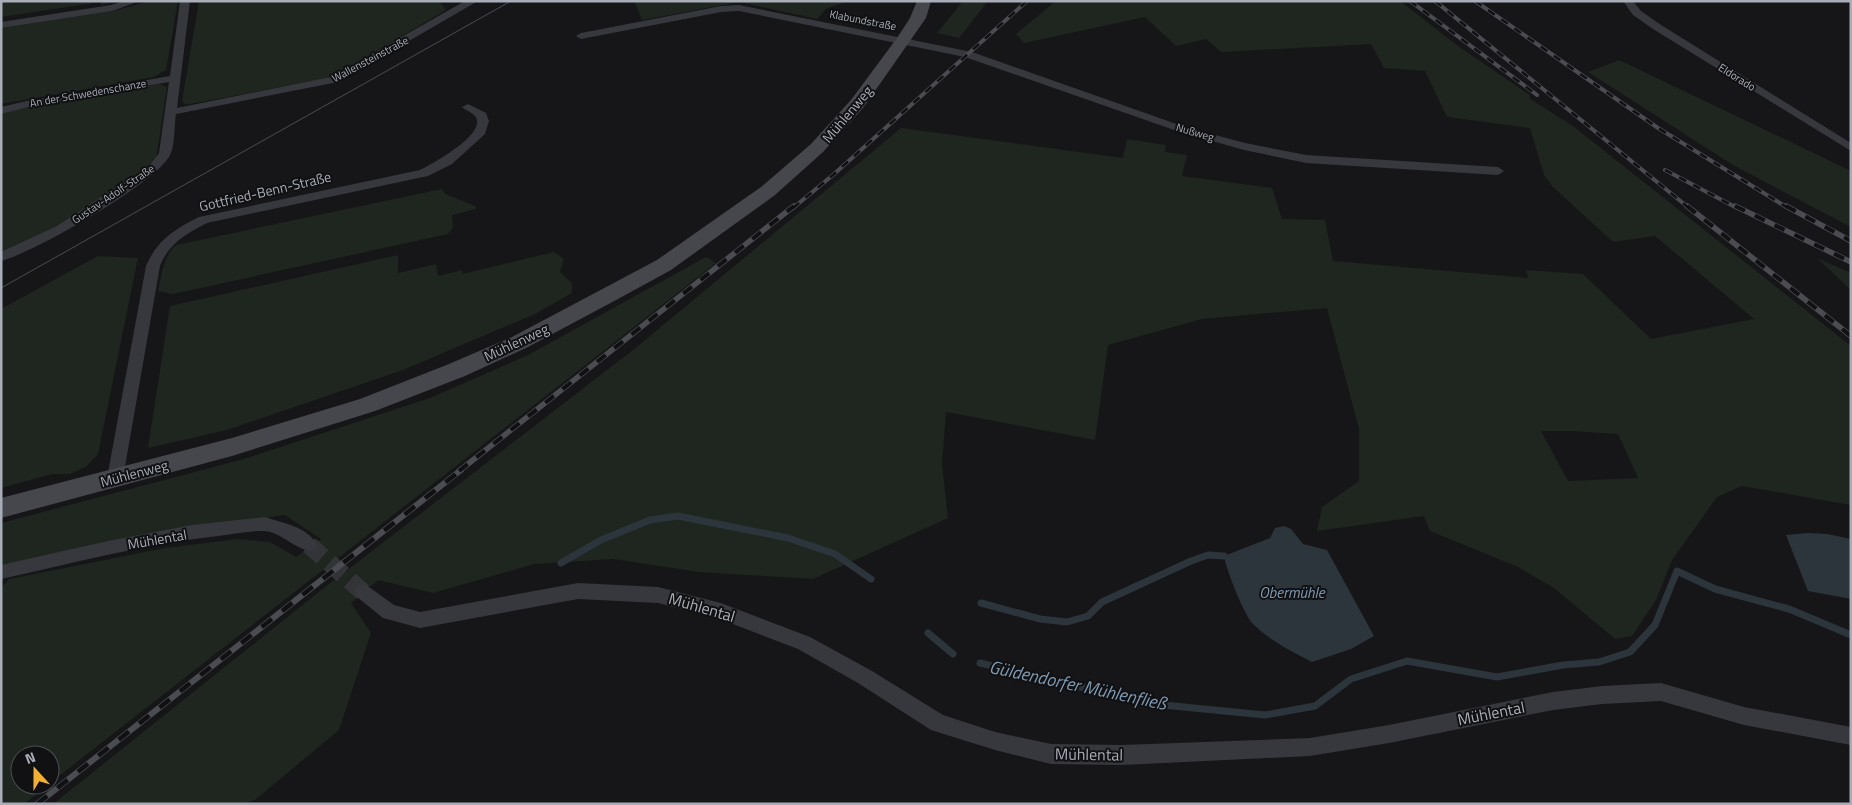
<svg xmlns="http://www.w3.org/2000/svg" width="1852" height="805" font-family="'Titillium Web',sans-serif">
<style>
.green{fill:#1e261f;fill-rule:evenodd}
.water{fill:#2c353c}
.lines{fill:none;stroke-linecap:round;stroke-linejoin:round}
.stream{stroke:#2c353c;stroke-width:7}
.street-tunnel{stroke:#333438;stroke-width:18;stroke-dasharray:18 9;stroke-linecap:butt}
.street{fill:#37383d;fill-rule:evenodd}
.secondary{fill:#45474d;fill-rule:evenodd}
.tram{stroke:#4a4c52;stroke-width:1}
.rail-far2-casing{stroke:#4a4c52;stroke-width:4}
.rail-far1-casing{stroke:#4a4c52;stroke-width:5.5}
.rail-casing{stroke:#4a4c52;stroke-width:6}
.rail-far2{stroke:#111113;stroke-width:2.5;stroke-dasharray:8;stroke-linecap:butt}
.rail-far1{stroke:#111113;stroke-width:4;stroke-dasharray:11;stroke-linecap:butt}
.rail{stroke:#111113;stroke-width:4.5;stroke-dasharray:13;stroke-linecap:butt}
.labels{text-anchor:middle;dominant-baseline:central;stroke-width:4;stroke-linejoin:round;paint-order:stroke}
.far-street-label{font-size:11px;fill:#a8adb8;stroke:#111113}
.street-label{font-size:14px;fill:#a8adb8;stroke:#111113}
.water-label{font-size:15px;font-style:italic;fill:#7f9bb3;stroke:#111113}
.near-street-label{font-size:16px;fill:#a8adb8;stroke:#111113}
.near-water-label{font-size:18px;font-style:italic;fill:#7f9bb3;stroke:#111113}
</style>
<rect width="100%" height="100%" fill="#161618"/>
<path class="green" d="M 1,1 L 120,1 L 101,5 L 101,2 L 1,17 Z
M 150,1 L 178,1 L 166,70 L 154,77 L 1,104 L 1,28 L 117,10 Z
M 199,1 L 439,1 L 446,10 L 339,73 L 324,79 L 190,104 L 185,104 L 182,101 Z
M 634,1 L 848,1 L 826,9 L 817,19 L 739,2 L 642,20 Z
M 963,1 L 988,1 L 959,38 L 937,33 Z
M 1056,1 L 1400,1 L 1458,46 L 1530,95 L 1530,99 L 1573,126 L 1851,346 L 1851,505 L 1742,486 L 1717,497 L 1672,560 L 1656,600 L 1632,636 L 1615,639 L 1554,588 L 1518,567 L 1430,531 L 1424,516 L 1317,531 L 1322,507 L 1359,481 L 1359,429 L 1327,308 L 1202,319 L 1108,345 L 1095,440 L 946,412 L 942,464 L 948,518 L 813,579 L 699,572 L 613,559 L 534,564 L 433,593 L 378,580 L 351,603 L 371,633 L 339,730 L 255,800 L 241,804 L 53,804 L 320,591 L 633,350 L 901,128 L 1123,158 L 1127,139 L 1166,145 L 1165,152 L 1187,155 L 1182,176 L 1272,188 L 1282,219 L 1325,220 L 1333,261 L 1528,278 L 1526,270 L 1583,274 L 1651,339 L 1754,319 L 1655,236 L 1613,242 L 1552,186 L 1544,175 L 1530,128 L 1447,117 L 1425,71 L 1384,68 L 1371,44 L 1221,52 L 1206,39 L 1176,46 L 1145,17 L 1024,43 L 1016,34 ZM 1541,431 L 1571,431 L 1618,434 L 1638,478 L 1568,481 Z
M 1619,60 L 1851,171 L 1851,227 L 1733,165 L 1588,72 Z
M 159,84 L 167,87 L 156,160 L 150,167 L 53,229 L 1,254 L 1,114 L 19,109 Z
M 442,189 L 445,194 L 475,206 L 476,209 L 452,215 L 453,228 L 448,234 L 173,294 L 158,291 C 162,274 163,257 176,245 Z
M 554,252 L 564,259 L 560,272 L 572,283 L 572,293 L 535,314 L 403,370 L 227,430 L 148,448 L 170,306 L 398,255 L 398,273 L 436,264 L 438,276 L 462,270 L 462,274 Z
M 98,256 L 138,258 L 98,454 L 86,467 L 70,474 L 52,474 L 1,488 L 1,309 Z
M 706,257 L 716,263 L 50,783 L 50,755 L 20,755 L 20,785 L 48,785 L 24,804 L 1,804 L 1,588 L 9,579 L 165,548 L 238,539 L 270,542 L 296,557 L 321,539 L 285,515 L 193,528 L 1,569 L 1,523 L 244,459 L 430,398 L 528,355 Z
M 1817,258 L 1851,273 L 1851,290 Z"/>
<path class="water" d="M 1284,526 L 1291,529 L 1303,544 L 1327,550 L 1374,636 L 1351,649 L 1312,662 C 1292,652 1269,640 1253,624 C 1244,615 1226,569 1224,556 L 1270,538 L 1275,528 Z
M 1808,533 L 1827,534 L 1851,539 L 1851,599 L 1808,591 L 1786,535 Z"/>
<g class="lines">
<path class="stream" d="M 561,563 L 601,540 L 650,520 L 678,516 L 788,538 L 835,554 L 871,579
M 981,603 L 1040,619 L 1067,622 L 1088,616 L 1102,602 L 1191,561 L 1208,555 L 1224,556
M 928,633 L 953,654
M 980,663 L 1153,704 L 1265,715 L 1315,706 L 1351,679 L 1407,661 L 1497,677 L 1563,665 L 1599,662 L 1630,652 L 1655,625 L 1677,571 L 1715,589 L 1789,609 L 1851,635"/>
<path class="street-tunnel" d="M 309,545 L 363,592"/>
<path class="street" d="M 124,1 L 140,1 L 112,11 L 1,28 L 1,22 L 111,5 Z
M 180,1 L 190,1 L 177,108 L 331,77 L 465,1 L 478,1 L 338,82 L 176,114 C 174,126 175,142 171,153 C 161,181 33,253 1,261 L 1,252 L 57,226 L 150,165 L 159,153 L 169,82 L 28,107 L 1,114 L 1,107 L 27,101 L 170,76 Z
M 1623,1 L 1633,1 L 1641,11 L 1661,25 L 1851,143 L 1851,151 L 1653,29 L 1633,15 Z
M 739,5 L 972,52 L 1185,127 L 1245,143 L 1306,155 L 1498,167 L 1504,171 L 1498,175 L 1306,163 L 1244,150 L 1177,131 L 965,57 L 739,11 L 721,12 L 581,39 L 576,36 L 581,33 L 721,6 Z
M 468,104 L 486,113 L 489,121 L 485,134 L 452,164 L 428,176 L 207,223 C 186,234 169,243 160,266 L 123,478 L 121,483 L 115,484 L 109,483 L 107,478 L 146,266 C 157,240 175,229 199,217 L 420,170 C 432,164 489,133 475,116 C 472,112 466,111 462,107 Z
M 265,517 C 282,523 309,527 317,545 L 315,550 C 300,555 282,531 263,531 C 249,531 233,534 218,536 C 145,544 73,563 1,579 L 1,565 L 108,541 L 192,525 Z
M 578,583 L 658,587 L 721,603 L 810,637 L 872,671 L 943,715 L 995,732 L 1051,744 L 1122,745 L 1310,738 L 1389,725 L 1553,692 L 1602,686 L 1661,683 L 1744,707 L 1851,727 L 1851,745 L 1744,725 L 1661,701 L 1602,704 L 1553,710 L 1389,743 L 1310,756 L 1122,765 L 1051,764 L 995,750 L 931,730 L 858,683 L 798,649 L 720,619 L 658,603 L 578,599 L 420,628 L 383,618 L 357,597 L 354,592 L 357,587 L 363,584 L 369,587 L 394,605 L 420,612 Z"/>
<path class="secondary" d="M 917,1 L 931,1 L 926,18 L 863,108 L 823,152 L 775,195 L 671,270 L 618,299 L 528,347 L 465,376 L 375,411 L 232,456 L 1,518 L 1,498 L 232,438 L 360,399 L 449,364 L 512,337 L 657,260 L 761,187 L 811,144 L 851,100 L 897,38 L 910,18 Z"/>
<path class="tram" d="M 1,288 L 511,1"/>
<g class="rail-far2-casing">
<path id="rail-far2" d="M 1410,1 L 1537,95
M 1435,1 L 1689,208
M 1475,1 L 1658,128 L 1788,208
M 1665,170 L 1737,208
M 793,208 L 833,175 L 1027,1"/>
</g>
<g class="rail-far1-casing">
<path id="rail-far1" d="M 1687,206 L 1851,336
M 1735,206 L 1851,262
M 1786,206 L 1851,241
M 459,471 L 794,206"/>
</g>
<g class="rail-casing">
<path id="rail" d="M 37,804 L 461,470"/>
</g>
<use href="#rail-far2" class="rail-far2"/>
<use href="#rail-far1" class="rail-far1"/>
<use href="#rail" class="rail"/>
</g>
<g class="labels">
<g class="far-street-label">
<text transform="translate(863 20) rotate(11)">Klabundstraße</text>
<text transform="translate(370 59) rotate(-28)">Wallensteinstraße</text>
<text transform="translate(1737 77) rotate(32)">Eldorado</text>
<text transform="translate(88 93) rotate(-10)">An der Schwedenschanze</text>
<text transform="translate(1195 132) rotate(16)">Nußweg</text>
<text transform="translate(113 194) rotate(-34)">Gustav-Adolf-Straße</text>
</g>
<g class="street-label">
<text transform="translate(847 114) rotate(-50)">Mühlenweg</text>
<text transform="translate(265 191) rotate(-13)">Gottfried-Benn-Straße</text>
<text transform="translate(516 342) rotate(-25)">Mühlenweg</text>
<text transform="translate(134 473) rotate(-15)">Mühlenweg</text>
<text transform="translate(157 539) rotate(-10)">Mühlental</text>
</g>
<g class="water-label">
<text x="1292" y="592">Obermühle</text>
</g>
<g class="near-street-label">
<text transform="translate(702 607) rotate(16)">Mühlental</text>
<text transform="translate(1491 713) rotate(-11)">Mühlental</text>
<text transform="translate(1089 754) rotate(1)">Mühlental</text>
</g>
<g class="near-water-label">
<text transform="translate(1078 685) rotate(12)">Güldendorfer Mühlenfließ</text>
</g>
</g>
<rect width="1852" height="805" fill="none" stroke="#a8adb8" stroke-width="5"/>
<g transform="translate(35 770) rotate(339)"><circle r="24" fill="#111113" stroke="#4d4f55"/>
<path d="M0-4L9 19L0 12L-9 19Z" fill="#f2b134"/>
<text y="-8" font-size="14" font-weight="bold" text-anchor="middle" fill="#a8adb8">N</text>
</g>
</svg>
